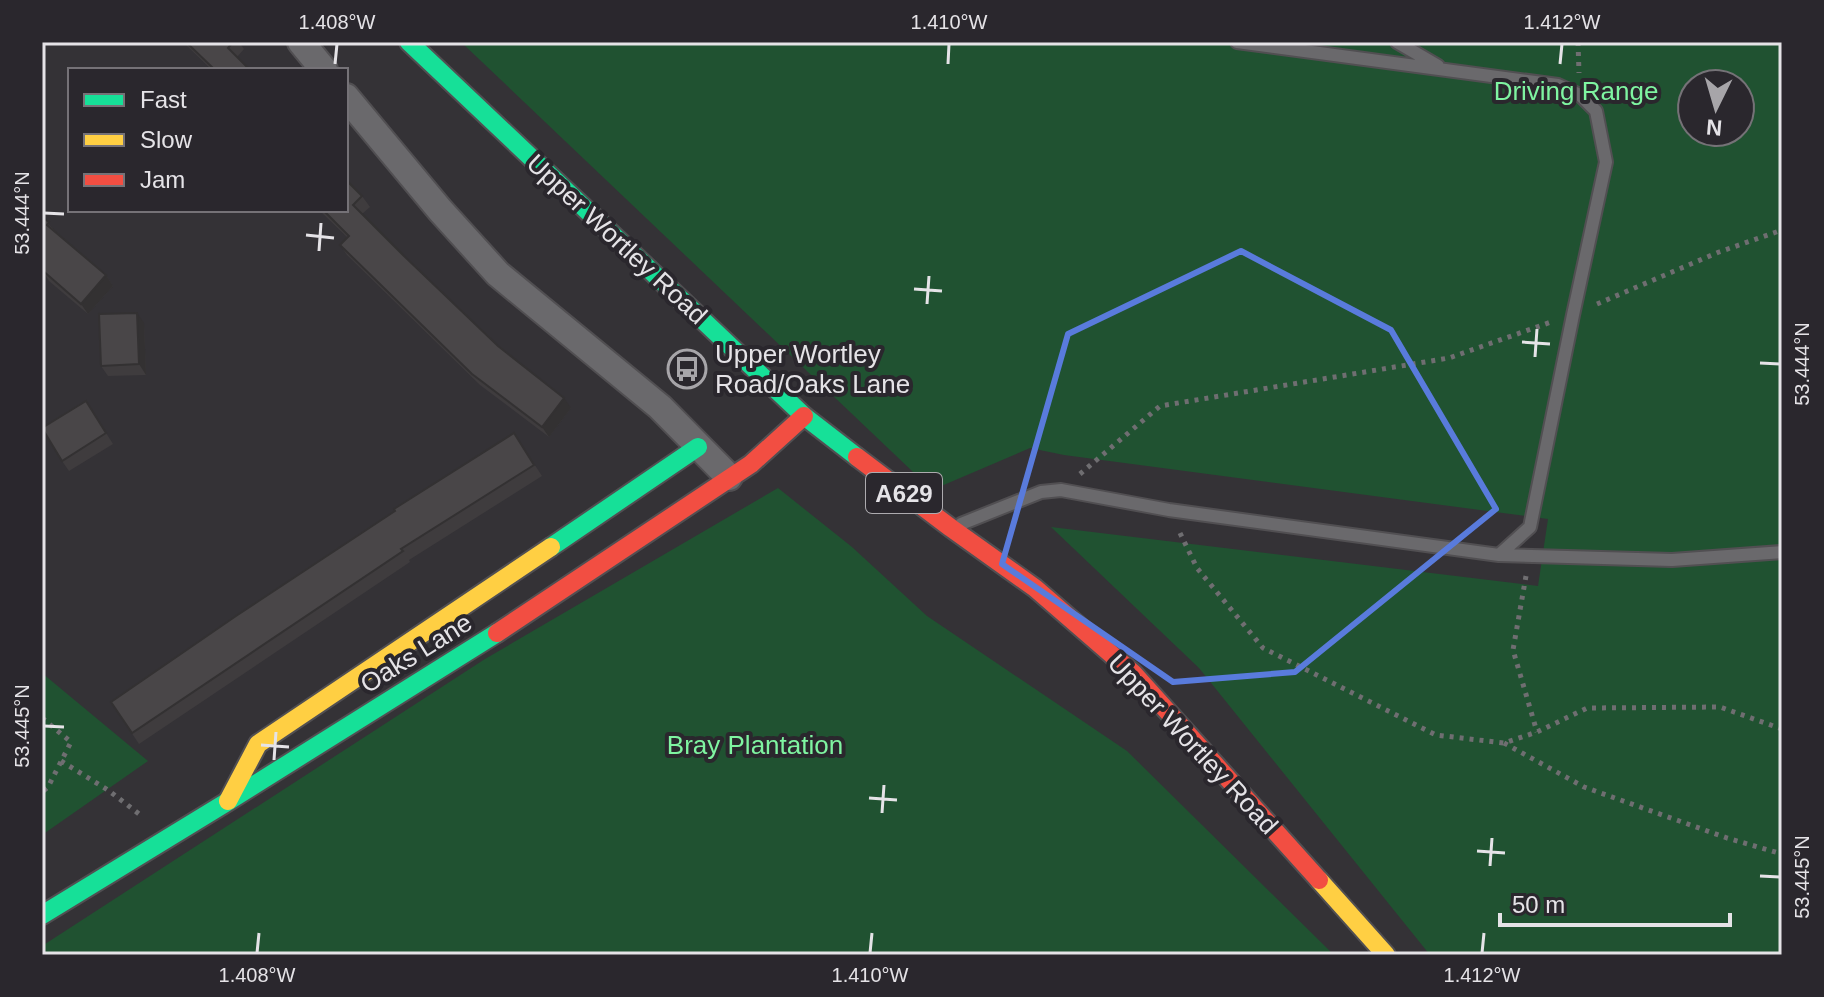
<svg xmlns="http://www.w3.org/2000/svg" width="1824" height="997" font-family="Arial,sans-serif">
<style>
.green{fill:#205231;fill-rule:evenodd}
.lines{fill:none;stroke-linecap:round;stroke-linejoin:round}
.lane-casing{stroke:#514f52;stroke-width:16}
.street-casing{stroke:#514f52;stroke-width:30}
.fast-casing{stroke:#514f52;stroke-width:22}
.slow-casing{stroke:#514f52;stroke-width:22}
.jam-casing{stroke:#514f52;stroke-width:22}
.path{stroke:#6f6e71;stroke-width:5;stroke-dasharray:4 6;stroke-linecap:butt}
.lane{stroke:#6a696c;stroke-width:12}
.street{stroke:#6a696c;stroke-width:26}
.fast{stroke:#16e098;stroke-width:18}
.slow{stroke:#ffcf43;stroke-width:18}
.jam{stroke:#f24e42;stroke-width:18}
.wall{fill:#3f3c3e}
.shaded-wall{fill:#333132}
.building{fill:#494648;stroke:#333132;stroke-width:2}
.marked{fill:none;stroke:#597bdc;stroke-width:6;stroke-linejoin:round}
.ticks{fill:none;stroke:#e5e3e7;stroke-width:3}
.labels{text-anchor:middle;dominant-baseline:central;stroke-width:8;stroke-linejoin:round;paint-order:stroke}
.shield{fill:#2a272d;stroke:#adabaf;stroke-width:2}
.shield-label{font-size:24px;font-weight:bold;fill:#e5e3e7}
.park-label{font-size:26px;fill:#7ff4a1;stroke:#2a272d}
.street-label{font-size:26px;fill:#e5e3e7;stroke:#2a272d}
.poi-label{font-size:26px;fill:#e5e3e7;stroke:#2a272d;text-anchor:start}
.neatline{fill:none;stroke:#e5e3e7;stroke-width:3}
.ticks-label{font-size:20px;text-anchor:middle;fill:#e5e3e7}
</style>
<rect width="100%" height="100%" fill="#343236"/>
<path class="green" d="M 461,42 L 1782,42 L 1782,955 L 1430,955 L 1199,668 L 1051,527 L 1538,586 L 1548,519 L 1064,455 L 1030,448 L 932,490 ZM 1692,84 L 1740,84 L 1740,132 L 1692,132 Z
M 778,488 L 852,547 L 927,616 L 1127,751 L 1334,955 L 42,955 L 42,946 L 485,659 Z
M 42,673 L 148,761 L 42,835 Z"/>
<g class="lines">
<g class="lane-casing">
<path id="lane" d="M 1237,42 L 1558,85 L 1580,95 L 1596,111 L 1606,162 L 1573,315 L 1530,527 L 1499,555
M 1397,42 L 1438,66
M 961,524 L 1041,492 L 1061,490 L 1169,510 L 1499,555 L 1672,560 L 1782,552"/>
</g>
<g class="street-casing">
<path id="street" d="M 301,42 L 324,70
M 346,97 L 440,210 L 498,274 L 660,407 L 729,477"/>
</g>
<g class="fast-casing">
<path id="fast" d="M 409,42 L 804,416 L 857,457
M 551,547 L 698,447
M 42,915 L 227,802 L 497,633"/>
</g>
<g class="slow-casing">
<path id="slow" d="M 228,801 L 258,744 L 551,547
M 1319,880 L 1386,955"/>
</g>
<g class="jam-casing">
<path id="jam" d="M 857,457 L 951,528 L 1035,588 L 1133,673 L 1319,880
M 497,633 L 751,464 L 804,416"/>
</g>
<path class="path" d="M 1578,42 L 1579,73
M 1597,304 L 1719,252 L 1782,230
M 1080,474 L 1160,406 L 1449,358 L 1551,322
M 1180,533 L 1197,568 L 1263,648 L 1436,735 L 1504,743 L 1537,732 L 1587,708 L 1720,707 L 1782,729
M 1526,576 L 1513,650 L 1537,732
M 42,718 L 71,742 L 48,787 L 42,792
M 1504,743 L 1584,787 L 1727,838 L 1782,854
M 61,761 L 108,790 L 143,817"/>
<use href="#lane" class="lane"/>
<use href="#street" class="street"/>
<use href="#fast" class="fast"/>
<use href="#slow" class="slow"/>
<use href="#jam" class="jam"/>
</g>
<path class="wall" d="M 183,42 L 239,42 L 244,49 L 237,57 L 250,70 L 212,70 Z
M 362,196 L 370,207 L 362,214 L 403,255 L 498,346 L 571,408 L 549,437 L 480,385 L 347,255 L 340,245 L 347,237 L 319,210 L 346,210 Z
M 42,217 L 55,231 L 106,275 L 113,286 L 88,314 L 49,281 L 42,270 Z
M 144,323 L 146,375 L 108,376 L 101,366 Z
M 93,412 L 113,444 L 69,471 L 62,461 Z
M 514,433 L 542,476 L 409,560 L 410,562 L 139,744 L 111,702 Z"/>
<path class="shaded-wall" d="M 106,275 L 113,286 L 88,314 L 81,304 Z
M 137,313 L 144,323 L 146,375 L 139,364 Z
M 564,398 L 571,408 L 549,437 L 542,427 Z"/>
<path class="building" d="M 186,42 L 233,42 L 228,48 L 250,70 L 215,70 Z
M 346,180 L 362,196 L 353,205 L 403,255 L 498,346 L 564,398 L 542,427 L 472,374 L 340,245 L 349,236 L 323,210 L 346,210 Z
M 42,217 L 49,222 L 47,225 L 106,275 L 81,304 L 42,270 L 44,268 L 42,266 Z
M 137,313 L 139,364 L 101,366 L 99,314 Z
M 86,401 L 106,433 L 62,461 L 42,428 Z
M 514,433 L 534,465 L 401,549 L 403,551 L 132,733 L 111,702 L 236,616 L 395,511 L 394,509 Z"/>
<path class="marked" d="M 1241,251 L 1391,330 L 1496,509 L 1295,672 L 1173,682 L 1002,564 L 1068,334 Z"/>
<path class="ticks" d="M 335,64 L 337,44M 948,64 L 949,44M 1560,64 L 1562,44M 44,213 L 64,214M 306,235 L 334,238M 319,251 L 321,223M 914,289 L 942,291M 927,304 L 929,276M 1522,342 L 1550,344M 1535,357 L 1537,329M 1760,363 L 1780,364M 44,726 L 64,727M 261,745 L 289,747M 274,760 L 276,732M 869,798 L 897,800M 882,813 L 884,785M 1477,851 L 1505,853M 1490,866 L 1492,838M 1760,876 L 1780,877M 257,953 L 259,933M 870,953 L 872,933M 1482,953 L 1484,933"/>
<defs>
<g id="bus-ring" transform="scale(2)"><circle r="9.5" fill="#2a272d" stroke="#a7a5a9" stroke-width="1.5"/><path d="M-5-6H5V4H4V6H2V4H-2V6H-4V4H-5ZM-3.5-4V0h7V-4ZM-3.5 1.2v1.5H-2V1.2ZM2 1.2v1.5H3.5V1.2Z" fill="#a7a5a9"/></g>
</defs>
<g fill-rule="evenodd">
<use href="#bus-ring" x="687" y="369"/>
</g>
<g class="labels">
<rect class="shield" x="866" y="473" width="76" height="40" rx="6"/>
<g class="shield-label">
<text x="904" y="493">A629</text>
</g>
<g class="park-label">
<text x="1576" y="91">Driving Range</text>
<text x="755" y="745">Bray Plantation</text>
</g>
<g class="street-label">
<text transform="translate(617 239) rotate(43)">Upper Wortley Road</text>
<text transform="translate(416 653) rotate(-32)">Oaks Lane</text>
<text transform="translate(1193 744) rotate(47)">Upper Wortley Road</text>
</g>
<g class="poi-label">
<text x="715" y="354">Upper Wortley<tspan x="715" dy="30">Road/Oaks Lane</tspan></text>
</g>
</g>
<rect width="1824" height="997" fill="none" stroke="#2a272d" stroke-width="88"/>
<rect x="68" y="68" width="280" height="144" fill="#2a272d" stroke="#757277" stroke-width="2"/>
<rect x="84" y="94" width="40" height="12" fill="#16e098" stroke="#757277" stroke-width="2"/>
<text x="140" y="108" font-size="24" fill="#e5e3e7">Fast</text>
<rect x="84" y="134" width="40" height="12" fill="#ffcf43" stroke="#757277" stroke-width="2"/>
<text x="140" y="148" font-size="24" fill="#e5e3e7">Slow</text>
<rect x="84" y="174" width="40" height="12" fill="#f24e42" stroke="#757277" stroke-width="2"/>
<text x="140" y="188" font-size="24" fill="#e5e3e7">Jam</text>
<g transform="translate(1716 108) rotate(185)"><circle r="38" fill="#2a272d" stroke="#757277" stroke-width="2"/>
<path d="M0-6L14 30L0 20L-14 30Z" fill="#a7a5a9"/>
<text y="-12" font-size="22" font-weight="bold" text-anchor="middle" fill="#e5e3e7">N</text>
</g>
<path d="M1500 913v12h230v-12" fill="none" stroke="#e5e3e7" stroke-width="4"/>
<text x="1512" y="913" font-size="24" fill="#e5e3e7" stroke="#2a272d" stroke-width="6" paint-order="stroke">50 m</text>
<rect x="44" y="44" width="1736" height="909" class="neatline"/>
<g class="ticks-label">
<text x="337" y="29">1.408°W</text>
<text x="949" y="29">1.410°W</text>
<text x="1562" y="29">1.412°W</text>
<text transform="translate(22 213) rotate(-90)" y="7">53.444°N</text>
<text transform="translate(1802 364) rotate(-90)" y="7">53.444°N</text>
<text transform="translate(22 726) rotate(-90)" y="7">53.445°N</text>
<text transform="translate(1802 877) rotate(-90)" y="7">53.445°N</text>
<text x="257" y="982">1.408°W</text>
<text x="870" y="982">1.410°W</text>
<text x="1482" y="982">1.412°W</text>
</g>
</svg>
